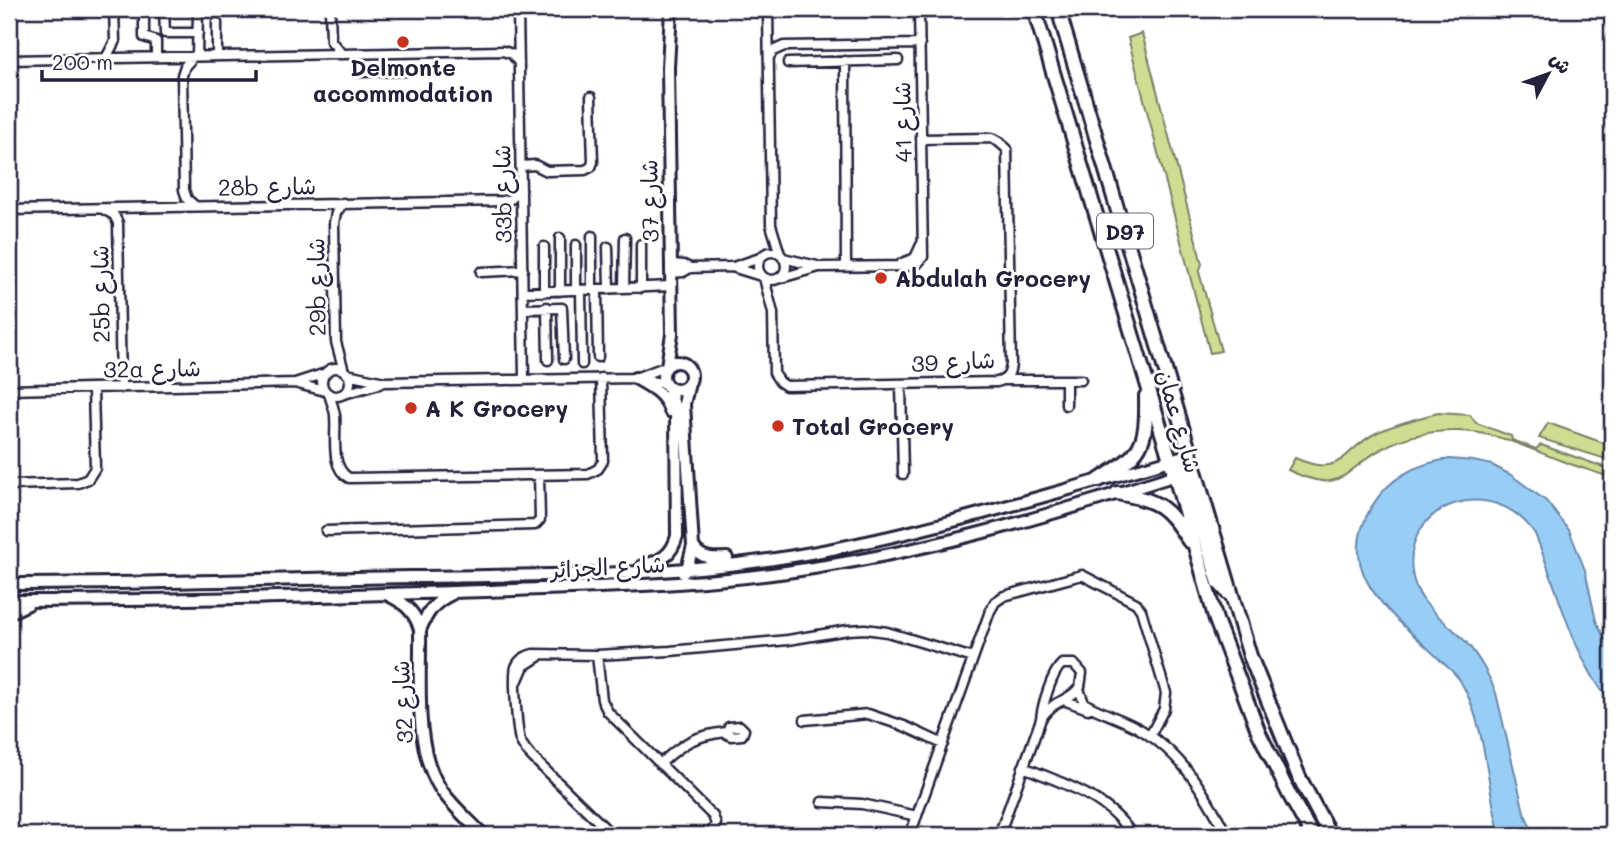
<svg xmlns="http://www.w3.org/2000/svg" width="1621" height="844" font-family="Mali,'Playpen Sans Arabic',sans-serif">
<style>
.green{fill:#cedd91;stroke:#788066;stroke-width:2}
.water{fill:#98cdf6;stroke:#6989ab;stroke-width:2}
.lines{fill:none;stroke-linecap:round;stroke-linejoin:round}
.street-casing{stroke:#22223b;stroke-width:13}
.secondary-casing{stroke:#22223b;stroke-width:16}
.primary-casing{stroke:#22223b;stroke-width:18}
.street{stroke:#fff;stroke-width:8}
.secondary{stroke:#fff;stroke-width:10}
.primary{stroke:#fff;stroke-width:12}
.poi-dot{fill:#c8321e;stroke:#fff;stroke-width:2.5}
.labels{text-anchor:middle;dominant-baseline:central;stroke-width:6;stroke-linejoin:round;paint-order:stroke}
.shield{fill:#fff;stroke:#646476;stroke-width:2}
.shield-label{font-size:21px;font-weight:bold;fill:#22223b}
.poi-label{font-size:23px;font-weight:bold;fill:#22223b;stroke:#fff;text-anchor:start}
.street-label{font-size:23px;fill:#22223b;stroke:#fff}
</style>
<rect width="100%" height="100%" fill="#fff"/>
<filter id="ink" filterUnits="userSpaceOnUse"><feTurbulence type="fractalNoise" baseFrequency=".0143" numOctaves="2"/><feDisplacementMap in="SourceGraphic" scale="14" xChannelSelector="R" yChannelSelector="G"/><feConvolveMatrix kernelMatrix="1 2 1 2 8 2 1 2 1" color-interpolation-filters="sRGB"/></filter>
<g filter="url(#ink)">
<path class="green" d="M 1142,33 L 1202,264 L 1199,272 L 1221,351 L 1210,353 L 1128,38 Z
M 1438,413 L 1470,415 L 1476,423 L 1511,436 L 1512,440 L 1536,449 L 1541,445 L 1612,470 L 1612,478 C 1595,472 1578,467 1562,461 C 1527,448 1492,430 1454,431 C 1429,431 1405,436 1383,448 C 1340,472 1344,496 1288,470 L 1295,458 C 1343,479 1341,451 1376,433 C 1391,426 1422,417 1438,413 Z
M 1548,423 L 1612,446 L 1612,461 L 1539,438 Z"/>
<path class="water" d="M 1450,459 L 1473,461 L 1492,465 L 1511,475 L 1546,501 L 1569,530 L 1585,570 L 1596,621 L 1612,654 L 1612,704 C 1571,655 1559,591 1535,534 C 1495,473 1403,501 1412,572 C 1416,602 1439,616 1459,635 C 1476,651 1487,671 1496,693 L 1524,812 L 1534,835 L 1500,835 C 1486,784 1487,728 1461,682 C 1456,673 1446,666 1439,659 C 1396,616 1330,575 1372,506 C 1390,477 1417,463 1450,459 Z"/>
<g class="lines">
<g class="street-casing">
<path id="street" d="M 144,9 L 144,37 L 156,41 L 156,57
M 164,9 L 165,33 L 198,33
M 330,9 L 331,41 L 342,54
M 518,9 L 524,379
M 768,9 L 771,225 L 780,254
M 217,23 L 217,56
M 194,56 L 185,66 L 182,75 L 184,190 L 187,199 L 195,206
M 197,56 L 198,12
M 769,57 L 773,51 L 784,46 L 920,44
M 106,58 L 115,41 L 114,9
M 9,60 L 503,51 L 512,54 L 519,63
M 845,61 L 846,266
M 788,63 L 898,60
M 357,72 L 406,71
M 521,166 L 535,165 L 547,171 L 585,170 L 591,167 L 593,162 L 591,97
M 343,203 L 336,213 L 334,223 L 336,342 L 344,371
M 103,209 L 114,215 L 118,223 L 121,388
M 9,210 L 503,201 L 511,199 L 521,190
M 560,238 L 560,291
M 576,245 L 576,290
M 608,247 L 609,289
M758 266a14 14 0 1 1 28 0a14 14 0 1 1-28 0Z
M 783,258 L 817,266
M 902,263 L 915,258 L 921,245
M 671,264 L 684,265 L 690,268 L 732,267 L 761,276
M 733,267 L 760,258
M 481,272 L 523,270
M 671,273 L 683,272 L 690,268
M 764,278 L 773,313 L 774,373 L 780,382 L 786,386 L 997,382 C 1007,380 1010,374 1011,364 L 1007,149 L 999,142 L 992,138 L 921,139
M 781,278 L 819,267 L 909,266 L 917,264 L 923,257 L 919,9
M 624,288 L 625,238
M 641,288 L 641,244
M 581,290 L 582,364
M 592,290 L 592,236
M 597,290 L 598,357
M 523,292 L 672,286
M 544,292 L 544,247
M 547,307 L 548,360
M 523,309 L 562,308 L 564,359
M322 382a14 14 0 1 1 28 0a14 14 0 1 1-28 0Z
M 347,374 L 385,382 L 635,378 L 666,384
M 635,378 L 667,366
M 1003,380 L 1081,380
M 298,384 L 325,391
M 901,384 L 903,474
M 9,390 L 295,383 L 326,373
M 329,394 C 331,401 334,408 335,415 C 337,435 329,467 349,478 L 588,474 L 598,469 L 603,461 L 601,378
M 344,394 L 379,384
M 1066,405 L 1066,380
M 9,485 L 78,483 L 88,479 L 95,468 L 93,389
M 326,531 L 535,525 L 540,520 L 539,475
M 597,655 L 602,700 L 608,712 L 713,816 L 716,824 L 710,835
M 518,680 L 524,666 L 538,657
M 1079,689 L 1084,703 C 1102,714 1124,719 1143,731 C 1183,755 1206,795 1227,835
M 1063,700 L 1088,709
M 805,720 L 868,714 L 904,726 L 943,744
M 740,726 L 744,730 L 742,735 L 731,736 L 727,734 L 729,727 Z
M 660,764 C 684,742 694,736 726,732
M 1023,767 C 1063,783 1108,797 1132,835
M 822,802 L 862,804 L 917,816
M 612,835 L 533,758 C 528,753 523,747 520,740 C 517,730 513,675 516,667 C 519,659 525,656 533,654 L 597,655 L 670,651 L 788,640 L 848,630 L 865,629 L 887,632 L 973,658
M 910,835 L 990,611 L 995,602 L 1004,596 L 1082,575 L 1136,603 L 1141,610 L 1166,693 L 1164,709 L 1150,736
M 999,835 L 1041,719 C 1054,698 1068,703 1080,687 L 1082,673 L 1074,664 L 1062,664 C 1052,672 1042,706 1041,719"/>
</g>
<g class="secondary-casing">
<path id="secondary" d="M663 376a14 14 0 1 1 28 0a14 14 0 1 1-28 0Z
M 667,366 L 672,334 L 668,68 L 671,9
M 635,378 C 651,387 664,393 670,411
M 689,383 L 684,404 L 693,546 C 700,559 713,559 727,558
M 642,566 C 661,561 672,555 677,536 L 676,413 L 669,387
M 683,573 L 687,569 L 693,546
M 9,584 C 143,584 277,579 411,577 C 525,575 640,577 753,562 C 861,548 964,519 1069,489 C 1109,477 1150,467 1190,454
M 390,596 C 405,603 416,613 420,630 C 421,678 413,747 440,788 C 451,805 469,820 483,835
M 9,601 C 168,601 327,596 486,591 C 595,587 704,586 813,568 C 939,549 1061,512 1182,473
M 9,613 L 28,604
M 420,630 C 427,613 434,602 452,594"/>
</g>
<g class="primary-casing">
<path id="primary" d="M 1034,9 L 1175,476 L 1216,620 L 1259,733 L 1289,794 L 1312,835
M 1058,9 L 1250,656 L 1299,777 L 1330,835
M 1170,461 L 1177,463 L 1185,472 L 1219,583 L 1229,594
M 1099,480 C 1142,453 1147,447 1146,396
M 1117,493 C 1159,501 1166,505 1189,541"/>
</g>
<use href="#street" class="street"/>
<use href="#secondary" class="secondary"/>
<use href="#primary" class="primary"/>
</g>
</g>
<g class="poi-dot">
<circle cx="403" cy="42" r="7"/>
<circle cx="881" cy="278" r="7"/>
<circle cx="411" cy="408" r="7"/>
<circle cx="778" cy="426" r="7"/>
</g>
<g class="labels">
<rect class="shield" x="1097" y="213.5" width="56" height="35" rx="5"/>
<g class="shield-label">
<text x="1125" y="231">D97</text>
</g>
<g class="poi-label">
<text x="403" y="67" text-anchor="middle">Delmonte<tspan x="403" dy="26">accommodation</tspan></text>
<text x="895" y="278">Abdulah Grocery</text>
<text x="425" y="408">A K Grocery</text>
<text x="792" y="426">Total Grocery</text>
</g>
<g class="street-label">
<text transform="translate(902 122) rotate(-91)">شارع 41</text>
<text transform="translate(267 186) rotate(-1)">28b شارع</text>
<text transform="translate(502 194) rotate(-91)">33b شارع</text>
<text transform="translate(649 201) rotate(-91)">شارع 37</text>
<text transform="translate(316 287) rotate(-91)">29b شارع</text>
<text transform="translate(100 294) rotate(-91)">25b شارع</text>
<text transform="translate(953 361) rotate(-3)">شارع 39</text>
<text transform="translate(152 368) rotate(-1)">32a شارع</text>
<text transform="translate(1180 421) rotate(74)">شارع عمان</text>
<text transform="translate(608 566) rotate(-3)">شارع الجزائر</text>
<text transform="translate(402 702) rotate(-93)">شارع 32</text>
</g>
</g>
<rect width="1621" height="844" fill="none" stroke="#fff" stroke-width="35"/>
<rect x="18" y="18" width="1586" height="809" fill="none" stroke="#22223b" stroke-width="2.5" filter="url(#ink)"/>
<g transform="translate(1548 74) rotate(49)" stroke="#ffffff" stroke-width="5" paint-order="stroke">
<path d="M0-5L12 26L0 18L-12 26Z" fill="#22223b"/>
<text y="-10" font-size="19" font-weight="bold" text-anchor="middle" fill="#22223b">ش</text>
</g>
<path d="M42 70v10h214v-10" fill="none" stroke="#22223b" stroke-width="3.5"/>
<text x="52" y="70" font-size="21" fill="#22223b" stroke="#ffffff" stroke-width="5" paint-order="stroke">200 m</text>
</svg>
